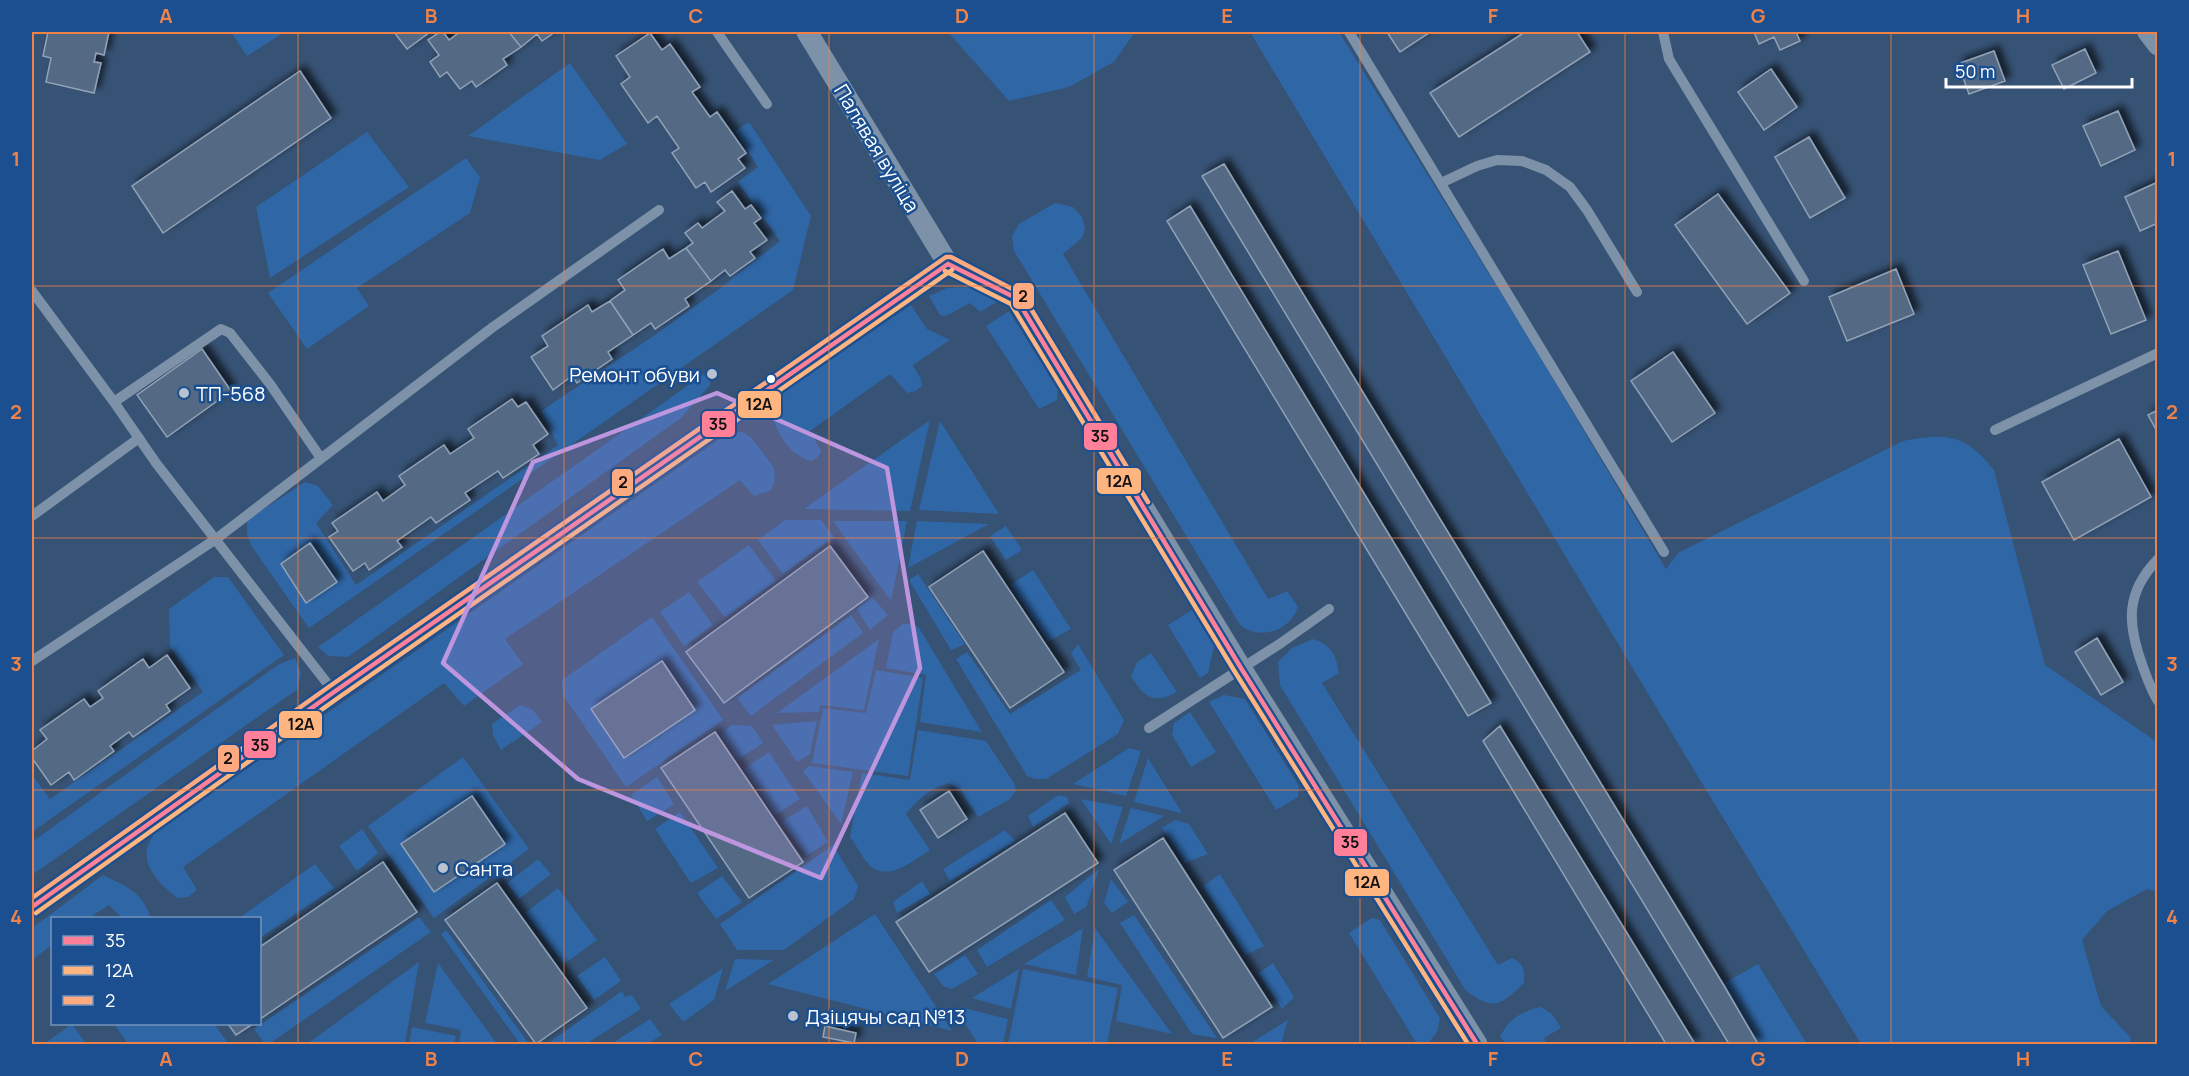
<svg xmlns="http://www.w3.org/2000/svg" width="2189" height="1076" font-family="Manrope,sans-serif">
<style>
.green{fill:#2f66a5}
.building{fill:#526984;stroke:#92a2b6;stroke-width:1.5;filter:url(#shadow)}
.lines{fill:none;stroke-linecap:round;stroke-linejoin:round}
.lane{stroke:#7d92a8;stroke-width:10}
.street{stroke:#7d92a8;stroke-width:21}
.bus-1-casing{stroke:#1b4f8f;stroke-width:9}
.bus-2-casing{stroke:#1b4f8f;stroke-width:9}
.bus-3-casing{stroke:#1b4f8f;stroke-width:9}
.bus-1{stroke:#ff8098;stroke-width:4.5}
.bus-2{stroke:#ffb580;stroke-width:4.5}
.bus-3{stroke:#ffa980;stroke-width:4.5}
.marked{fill:#bd96df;fill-opacity:0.2;stroke:#bd96df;stroke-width:4.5;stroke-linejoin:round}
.grid{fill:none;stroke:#ee8249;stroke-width:1.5;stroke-opacity:0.55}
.poi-dot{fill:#b9c2ce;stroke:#1b4f8f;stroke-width:2}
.bus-dot{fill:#fff;stroke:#1b4f8f;stroke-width:2}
.labels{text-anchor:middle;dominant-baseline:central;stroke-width:5;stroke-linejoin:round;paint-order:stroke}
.street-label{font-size:20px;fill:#fff;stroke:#1b4f8f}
.poi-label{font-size:20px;fill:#fff;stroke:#1b4f8f;text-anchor:start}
.line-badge{stroke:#1b4f8f;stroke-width:2}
.pale-badge-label{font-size:16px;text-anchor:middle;font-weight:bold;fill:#111}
.neatline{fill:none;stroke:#ee8249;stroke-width:2}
.grid-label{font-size:20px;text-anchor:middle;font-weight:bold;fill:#ee8249}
</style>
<defs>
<filter id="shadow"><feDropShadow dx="5.5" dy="-5.5" stdDeviation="3" flood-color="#0009"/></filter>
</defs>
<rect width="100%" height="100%" fill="#365274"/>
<path class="green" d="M 231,32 L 285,32 L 247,56 Z
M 948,32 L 1135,32 L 1114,62 L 1069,87 L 1009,101 Z
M 1250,32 L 1339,32 L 1530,340 L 1666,569 L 1678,553 L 1903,441 C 1948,433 1964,433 1994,470 L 2045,665 L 2157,742 L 2157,892 L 2147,889 L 2107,911 L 2082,940 L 2101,1006 L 2131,1038 L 2129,1044 L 1861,1044 L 1694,770 Z
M 570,63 L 627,144 L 600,160 L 468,136 Z
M 749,122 L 811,216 L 793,290 L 309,628 L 252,547 L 247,534 L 247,520 L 305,482 L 318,486 L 333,505 L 316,523 L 356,585 L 558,445 L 541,411 L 652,337 L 719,289 L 780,241 L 738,182 L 758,167 L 735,131 Z
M 367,132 L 409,187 L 270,278 L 256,207 Z
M 466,158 L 480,177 L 470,213 L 357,288 L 369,306 L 307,349 L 268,293 Z
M 1055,203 L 1073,207 L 1082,217 L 1085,229 L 1082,238 L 1063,254 L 1268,599 L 1287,591 L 1298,607 C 1290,631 1260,641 1240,625 L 1014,251 L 1012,236 L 1019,224 Z
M 968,287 L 981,289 L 1002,299 L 980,312 L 970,303 L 946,316 L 940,315 L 929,296 L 947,288 Z
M 911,305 L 927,329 L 950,340 L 913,365 L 921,379 L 922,386 L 916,391 L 907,393 L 890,374 L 810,431 L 821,451 L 817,458 L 811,461 C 787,454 773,429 771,405 L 776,397 Z
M 1009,311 L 1058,390 L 1057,400 L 1039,409 L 986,326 Z
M 704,374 L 711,384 L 681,418 L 348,657 L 328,656 L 318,647 Z
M 930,420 L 910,511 L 804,509 Z
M 940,421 L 999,514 L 919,510 Z
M 734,432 L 743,432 L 752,438 L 774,468 L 775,481 L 771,490 L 754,496 L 740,480 L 505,639 L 523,664 L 464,706 L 444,683 L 183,867 L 197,890 L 188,897 L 177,898 C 156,881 134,859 155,833 L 718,440 Z
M 785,520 L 821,520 L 834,537 L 783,574 L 758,540 Z
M 833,521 L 907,521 L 891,601 Z
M 917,521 L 989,524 L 908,568 Z
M 1006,526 L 1022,550 L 1006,560 L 990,536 Z
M 749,545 L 776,581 L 725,617 L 697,582 Z
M 1033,570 L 1071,629 L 1048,642 L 1010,585 Z
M 918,574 L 965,644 L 951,650 L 909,580 Z
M 214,577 L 228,577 L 284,655 L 32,832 L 32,775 L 50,799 L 203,692 L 170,647 L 169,609 Z
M 689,592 L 713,625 L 684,646 L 660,612 Z
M 872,597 L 888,615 L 870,630 L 857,609 Z
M 1192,610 L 1214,646 L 1208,673 L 1200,678 L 1168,625 Z
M 851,615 L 863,633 L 751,716 L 737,698 Z
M 652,617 L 723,720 L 626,787 L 563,695 L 562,680 Z
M 903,624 L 912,624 L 919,628 L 982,732 L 920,722 L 926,675 L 886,668 L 893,632 Z
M 879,639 L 864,710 L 820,705 L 819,712 L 777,713 Z
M 1313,639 C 1331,645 1336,654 1339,673 L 1322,683 L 1498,965 L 1512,958 C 1524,964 1525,970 1524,983 C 1500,1006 1494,1011 1466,991 L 1280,685 L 1278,662 L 1292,648 Z
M 1078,644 L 1124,720 L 1118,734 L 1046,779 L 1035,779 L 1027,776 L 956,659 L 967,652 L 1010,714 L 1081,670 L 1071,653 Z
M 1151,653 L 1177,692 C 1153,705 1144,697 1131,676 L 1137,662 Z
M 295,658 L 301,672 L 298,689 L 32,875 L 32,842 L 279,664 Z
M 876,670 L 923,678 L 908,776 L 812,763 L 823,708 L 866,713 Z
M 1224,695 L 1245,699 L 1299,786 L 1298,797 L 1276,810 L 1209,702 Z
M 520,705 L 533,710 L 542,722 L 501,750 L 493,735 L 492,724 Z
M 1190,712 L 1216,752 L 1191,767 L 1172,735 L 1174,723 Z
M 817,721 L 810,754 L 797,762 L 772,725 Z
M 732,725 L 752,726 L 763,743 L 737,760 L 720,734 Z
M 918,730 L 986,741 L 1014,783 L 1016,791 L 1010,799 L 978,817 L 961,791 L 949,783 C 929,789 919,798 906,814 L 930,850 C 915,859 892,880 873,868 C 864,862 857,846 850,837 L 862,773 L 910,780 Z
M 1129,748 L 1141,751 L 1126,796 L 1073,784 Z
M 769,752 L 800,799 L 775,815 L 744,769 Z
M 463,757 L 529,849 L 434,918 L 368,826 Z
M 1148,758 L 1182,813 L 1134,802 Z
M 809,766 L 853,772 L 841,824 L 803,771 Z
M 657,777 L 674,804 L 647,821 L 631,795 Z
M 1058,795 L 1067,797 L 1069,803 L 1033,827 L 1028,816 Z
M 1081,799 L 1123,807 L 1111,844 Z
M 807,806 L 828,842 L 806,856 L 781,822 Z
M 1131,808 L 1164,816 L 1119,844 Z
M 680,812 L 718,868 L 691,883 L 655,829 Z
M 1175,820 L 1189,824 L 1208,854 L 1185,863 L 1162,828 Z
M 362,829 L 378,853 L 357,871 L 339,846 Z
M 1005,830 L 1015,841 L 950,881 L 943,869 Z
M 833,845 L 858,886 L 854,899 L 784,950 L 737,950 L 720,924 Z
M 538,859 L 551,874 L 519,899 L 507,883 Z
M 315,864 L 334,888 L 260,938 L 260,918 L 239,918 Z
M 1099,869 L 1086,907 L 1074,914 L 1065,897 Z
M 1220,874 L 1264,946 L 1245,955 L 1203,886 Z
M 103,875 C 125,886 145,893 150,918 L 122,918 L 109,905 L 89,918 L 52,918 L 52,945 L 32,960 L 32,928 Z
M 722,876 L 742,902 L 716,919 L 697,893 Z
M 1111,879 L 1128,902 L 1112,913 L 1104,903 Z
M 922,881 L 930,894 L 897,913 L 893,902 Z
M 558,888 L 597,940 L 564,964 L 525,913 Z
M 1051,900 L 1065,920 L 987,967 L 977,950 Z
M 875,914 L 952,1031 L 768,984 Z
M 1134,915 L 1217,1038 L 1192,1034 L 1120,923 Z
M 419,917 L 431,932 L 269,1044 L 265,1044 L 254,1029 Z
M 1372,918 L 1380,920 L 1440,1018 L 1437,1032 L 1428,1044 L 1417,1044 L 1349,933 Z
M 1083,928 L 1076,975 L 1024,964 Z
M 1095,928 L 1172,1034 L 1116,1021 L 1122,985 L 1087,977 Z
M 446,930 L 529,1044 L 520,1044 L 441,934 Z
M 965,955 L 978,974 L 952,989 L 943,986 L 934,974 Z
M 605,957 L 621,981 L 594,1000 L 577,976 Z
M 735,959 L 774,960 L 725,991 Z
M 419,962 L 405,1044 L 307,1044 Z
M 438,963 L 497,1044 L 459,1044 L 461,1030 L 425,1023 Z
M 1273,963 L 1294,997 L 1282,1009 L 1258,973 Z
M 1758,964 L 1807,1044 L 1758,1044 L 1723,984 Z
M 723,968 L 714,1000 L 683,1022 L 669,1004 Z
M 1019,969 L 1011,1009 L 972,998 Z
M 1023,969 L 1118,988 L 1107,1044 L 1008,1044 Z
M 622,991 L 625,997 L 632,995 L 641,1009 L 586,1044 L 547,1044 Z
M 960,1007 L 1008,1019 L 1003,1044 L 978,1044 L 959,1014 Z
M 1541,1007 L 1552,1014 L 1561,1028 L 1544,1038 L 1547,1044 L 1506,1044 L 1500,1037 C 1508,1019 1522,1011 1541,1007 Z
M 650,1019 L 662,1035 L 647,1044 L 611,1044 Z
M 1288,1020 L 1281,1044 L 1249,1044 Z
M 72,1024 L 86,1044 L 44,1044 Z
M 114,1024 L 214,1024 L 229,1044 L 128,1044 Z
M 412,1027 L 456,1036 L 454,1044 L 409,1044 Z"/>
<path class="building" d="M 48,32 L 109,32 L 104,55 L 96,53 L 94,62 L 101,63 L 94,93 L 46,82 L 51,58 L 43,56 Z
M 394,32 L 430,32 L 407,49 Z
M 440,32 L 443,32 L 449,40 L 460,32 L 509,32 L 521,47 L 503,59 L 507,65 L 476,87 L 472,81 L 460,89 L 447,72 L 440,77 L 430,62 L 439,55 L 428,40 Z
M 509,32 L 555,32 L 542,41 L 537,34 L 521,47 Z
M 1387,32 L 1428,32 L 1429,33 L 1400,52 Z
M 1525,32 L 1577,32 L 1590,52 L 1459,137 L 1430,93 Z
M 1754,32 L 1796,32 L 1800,41 L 1780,50 L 1774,37 L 1759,44 Z
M 650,33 L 662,50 L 670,44 L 700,87 L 692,92 L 710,117 L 717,112 L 746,153 L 738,159 L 745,168 L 711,192 L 705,182 L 696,188 L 672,153 L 679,148 L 657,116 L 648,123 L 621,84 L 630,77 L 616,56 Z
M 2085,49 L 2096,73 L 2064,89 L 2052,65 Z
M 1994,51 L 2005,81 L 1969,94 L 1958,64 Z
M 1771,69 L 1797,107 L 1764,130 L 1738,92 Z
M 300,71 L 331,118 L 163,233 L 132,186 Z
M 2118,111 L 2135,150 L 2101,166 L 2083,126 Z
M 1809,137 L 1845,198 L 1810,218 L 1775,157 Z
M 1224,164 L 1723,984 L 1758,1044 L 1729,1044 L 1202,176 Z
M 2158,182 L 2158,223 L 2140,231 L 2125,197 Z
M 732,191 L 745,209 L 751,205 L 761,218 L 754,223 L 767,240 L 750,252 L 755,258 L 730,276 L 725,270 L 711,281 L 686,248 L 693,243 L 685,233 L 698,223 L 702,228 L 725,211 L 717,202 Z
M 1718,194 L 1790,293 L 1747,324 L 1675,225 Z
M 1190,206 L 1491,703 L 1468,716 L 1167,221 Z
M 686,248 L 711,281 L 685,299 L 689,306 L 655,329 L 651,323 L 633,335 L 610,301 L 625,290 L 618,280 L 663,249 L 669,259 Z
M 2118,251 L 2146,320 L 2111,334 L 2083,265 Z
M 1896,269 L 1914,314 L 1847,341 L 1829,297 Z
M 610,301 L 633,335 L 608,352 L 612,359 L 577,383 L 572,376 L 553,390 L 531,357 L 548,346 L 542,336 L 588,305 L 592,312 Z
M 202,349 L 231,391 L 167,437 L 137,395 Z
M 1673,352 L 1715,413 L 1672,442 L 1631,381 Z
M 512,399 L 518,407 L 526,402 L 548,434 L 533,445 L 539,454 L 503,478 L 498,471 L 465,493 L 470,500 L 436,523 L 431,517 L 397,541 L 402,547 L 369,570 L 365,563 L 353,571 L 329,537 L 338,531 L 332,523 L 377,492 L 383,501 L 405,485 L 399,476 L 444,445 L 450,454 L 474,438 L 468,429 Z
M 2158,410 L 2158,433 L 2148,415 Z
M 2119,439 L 2151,497 L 2074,540 L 2042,482 Z
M 310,543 L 337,582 L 306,603 L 281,564 Z
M 830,546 L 868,597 L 724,703 L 686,652 Z
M 983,551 L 1064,672 L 1010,708 L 929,587 Z
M 2097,638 L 2123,682 L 2101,695 L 2075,652 Z
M 167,655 L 190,688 L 166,705 L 170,711 L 133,737 L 129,732 L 110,746 L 114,751 L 74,780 L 69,772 L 51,785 L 32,758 L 32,751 L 47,739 L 40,730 L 84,699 L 90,707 L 103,698 L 98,691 L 143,659 L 149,668 Z
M 662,661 L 695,710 L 624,758 L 591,709 Z
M 1500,726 L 1695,1044 L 1666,1044 L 1483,741 Z
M 715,732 L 803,862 L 749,898 L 661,768 Z
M 949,791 L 967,819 L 938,838 L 920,810 Z
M 472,796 L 505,844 L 434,892 L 401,844 Z
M 1065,813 L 1098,863 L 929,972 L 896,922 Z
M 1163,838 L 1272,1007 L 1223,1038 L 1114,870 Z
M 383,862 L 417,912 L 260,1019 L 260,947 Z
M 497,883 L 587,1008 L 536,1044 L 445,920 Z
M 228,1024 L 253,1024 L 236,1035 Z
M 825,1026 L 856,1033 L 854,1043 L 823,1037 Z"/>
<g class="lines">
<path class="lane" d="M 717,32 L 767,104
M 1349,32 L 1664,552
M 1663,32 L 1669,59 L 1804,281
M 1441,183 L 1477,166 L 1497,160 L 1522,161 L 1546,170 L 1570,187 L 1587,210 L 1637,292
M 32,291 L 114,402 L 156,463 L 334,692
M 114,402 L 221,329 L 230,333 L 270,384 L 318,454
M 1995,430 L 2158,353
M 32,516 L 139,438
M 2158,559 C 2125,593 2127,624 2143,667 C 2147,678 2151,690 2158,701
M 32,661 L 216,539 L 493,327 L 659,210
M 1149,728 L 1281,643 L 1329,609"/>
<path class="street" d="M 807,32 L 948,264
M 2148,32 L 2158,45
M 948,264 L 1016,298 L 1241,668 L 1477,1044
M 32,907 L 334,692 L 948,264"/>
<g class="bus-1-casing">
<path id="bus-1" d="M 948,264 L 1016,298 L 1241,668 L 1477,1044
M 32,907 L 334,692 L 948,264"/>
</g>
<g class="bus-2-casing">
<path id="bus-2" d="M 945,271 L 1011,304 L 1235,672 L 1468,1044
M 36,913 L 338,698 L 952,270"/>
</g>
<g class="bus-3-casing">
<path id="bus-3" d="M 32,898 L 330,686 L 946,257 L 951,257 L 1022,294 L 1148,502"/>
</g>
<use href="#bus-1" class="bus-1"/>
<use href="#bus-2" class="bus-2"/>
<use href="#bus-3" class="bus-3"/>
</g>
<path class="marked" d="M 717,393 L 887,468 L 920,668 L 821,878 L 578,779 L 443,663 L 533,462 Z"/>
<path class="grid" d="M 298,32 L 298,1044M 564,32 L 564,1044M 829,32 L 829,1044M 1094,32 L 1094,1044M 1360,32 L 1360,1044M 1625,32 L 1625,1044M 1891,32 L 1891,1044M 32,286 L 2158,286M 32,538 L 2158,538M 32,790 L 2158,790"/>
<g class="poi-dot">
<circle cx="712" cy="374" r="6"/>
<circle cx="184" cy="393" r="6"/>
<circle cx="443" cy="868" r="6"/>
<circle cx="793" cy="1016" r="6"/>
</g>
<circle class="bus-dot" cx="771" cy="379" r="5"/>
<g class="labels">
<g class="street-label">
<text transform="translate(877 148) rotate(59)">Палявая вуліца</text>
</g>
<g class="poi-label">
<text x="700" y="374" text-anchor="end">Ремонт обуви</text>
<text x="196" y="393">ТП-568</text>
<text x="455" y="868">Санта</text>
<text x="805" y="1016">Дзіцячы сад №13</text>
</g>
</g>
<g class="line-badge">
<rect x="1012" y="282" width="23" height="28" rx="6" fill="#ffa980"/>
<rect x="737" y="390" width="45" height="29" rx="6" fill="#ffb580"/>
<rect x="701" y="410" width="35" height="28" rx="6" fill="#ff8098"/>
<rect x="1083" y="422" width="35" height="29" rx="6" fill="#ff8098"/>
<rect x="1096" y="467" width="46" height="28" rx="6" fill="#ffb580"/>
<rect x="611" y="468" width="23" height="29" rx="6" fill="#ffa980"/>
<rect x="278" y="710" width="45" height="29" rx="6" fill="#ffb580"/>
<rect x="243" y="730" width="34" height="29" rx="6" fill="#ff8098"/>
<rect x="217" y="744" width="23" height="29" rx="6" fill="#ffa980"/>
<rect x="1333" y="828" width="35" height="29" rx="6" fill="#ff8098"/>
<rect x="1344" y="868" width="46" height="29" rx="6" fill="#ffb580"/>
</g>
<g class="pale-badge-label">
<text x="1023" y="302">2</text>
<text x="759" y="410">12А</text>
<text x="718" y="430">35</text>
<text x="1100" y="442">35</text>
<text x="1119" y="487">12А</text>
<text x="623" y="488">2</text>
<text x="301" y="730">12А</text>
<text x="260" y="751">35</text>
<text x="228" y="764">2</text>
<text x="1350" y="848">35</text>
<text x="1367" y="888">12А</text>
</g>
<rect width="2189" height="1076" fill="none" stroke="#1b4f8f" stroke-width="66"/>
<rect x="51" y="917" width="210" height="108" fill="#1b4f8f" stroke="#7695bc" stroke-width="1.5"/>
<rect x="63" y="936" width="30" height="9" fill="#ff8098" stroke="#7695bc" stroke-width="1.5"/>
<text x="105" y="947" font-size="18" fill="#ffffff">35</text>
<rect x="63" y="966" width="30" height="9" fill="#ffb580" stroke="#7695bc" stroke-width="1.5"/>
<text x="105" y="977" font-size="18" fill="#ffffff">12А</text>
<rect x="63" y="996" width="30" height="9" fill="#ffa980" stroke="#7695bc" stroke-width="1.5"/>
<text x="105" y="1007" font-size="18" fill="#ffffff">2</text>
<path d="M1946 78v9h186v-9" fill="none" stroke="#ffffff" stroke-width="3"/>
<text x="1955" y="78" font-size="18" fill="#ffffff" stroke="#1b4f8f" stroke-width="4.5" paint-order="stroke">50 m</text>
<rect x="33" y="33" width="2123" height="1010" class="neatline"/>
<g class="grid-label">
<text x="166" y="23">A</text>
<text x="431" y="23">B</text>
<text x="696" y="23">C</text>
<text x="962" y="23">D</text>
<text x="1227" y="23">E</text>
<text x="1493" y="23">F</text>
<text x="1758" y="23">G</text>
<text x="2023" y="23">H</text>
<text x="16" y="166">1</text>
<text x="2172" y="166">1</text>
<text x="16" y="419">2</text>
<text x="2172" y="419">2</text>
<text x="16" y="671">3</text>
<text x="2172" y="671">3</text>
<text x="16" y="924">4</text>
<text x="2172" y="924">4</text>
<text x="166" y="1066">A</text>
<text x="431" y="1066">B</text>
<text x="696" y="1066">C</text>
<text x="962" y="1066">D</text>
<text x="1227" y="1066">E</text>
<text x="1493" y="1066">F</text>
<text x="1758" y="1066">G</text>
<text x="2023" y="1066">H</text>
</g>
</svg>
